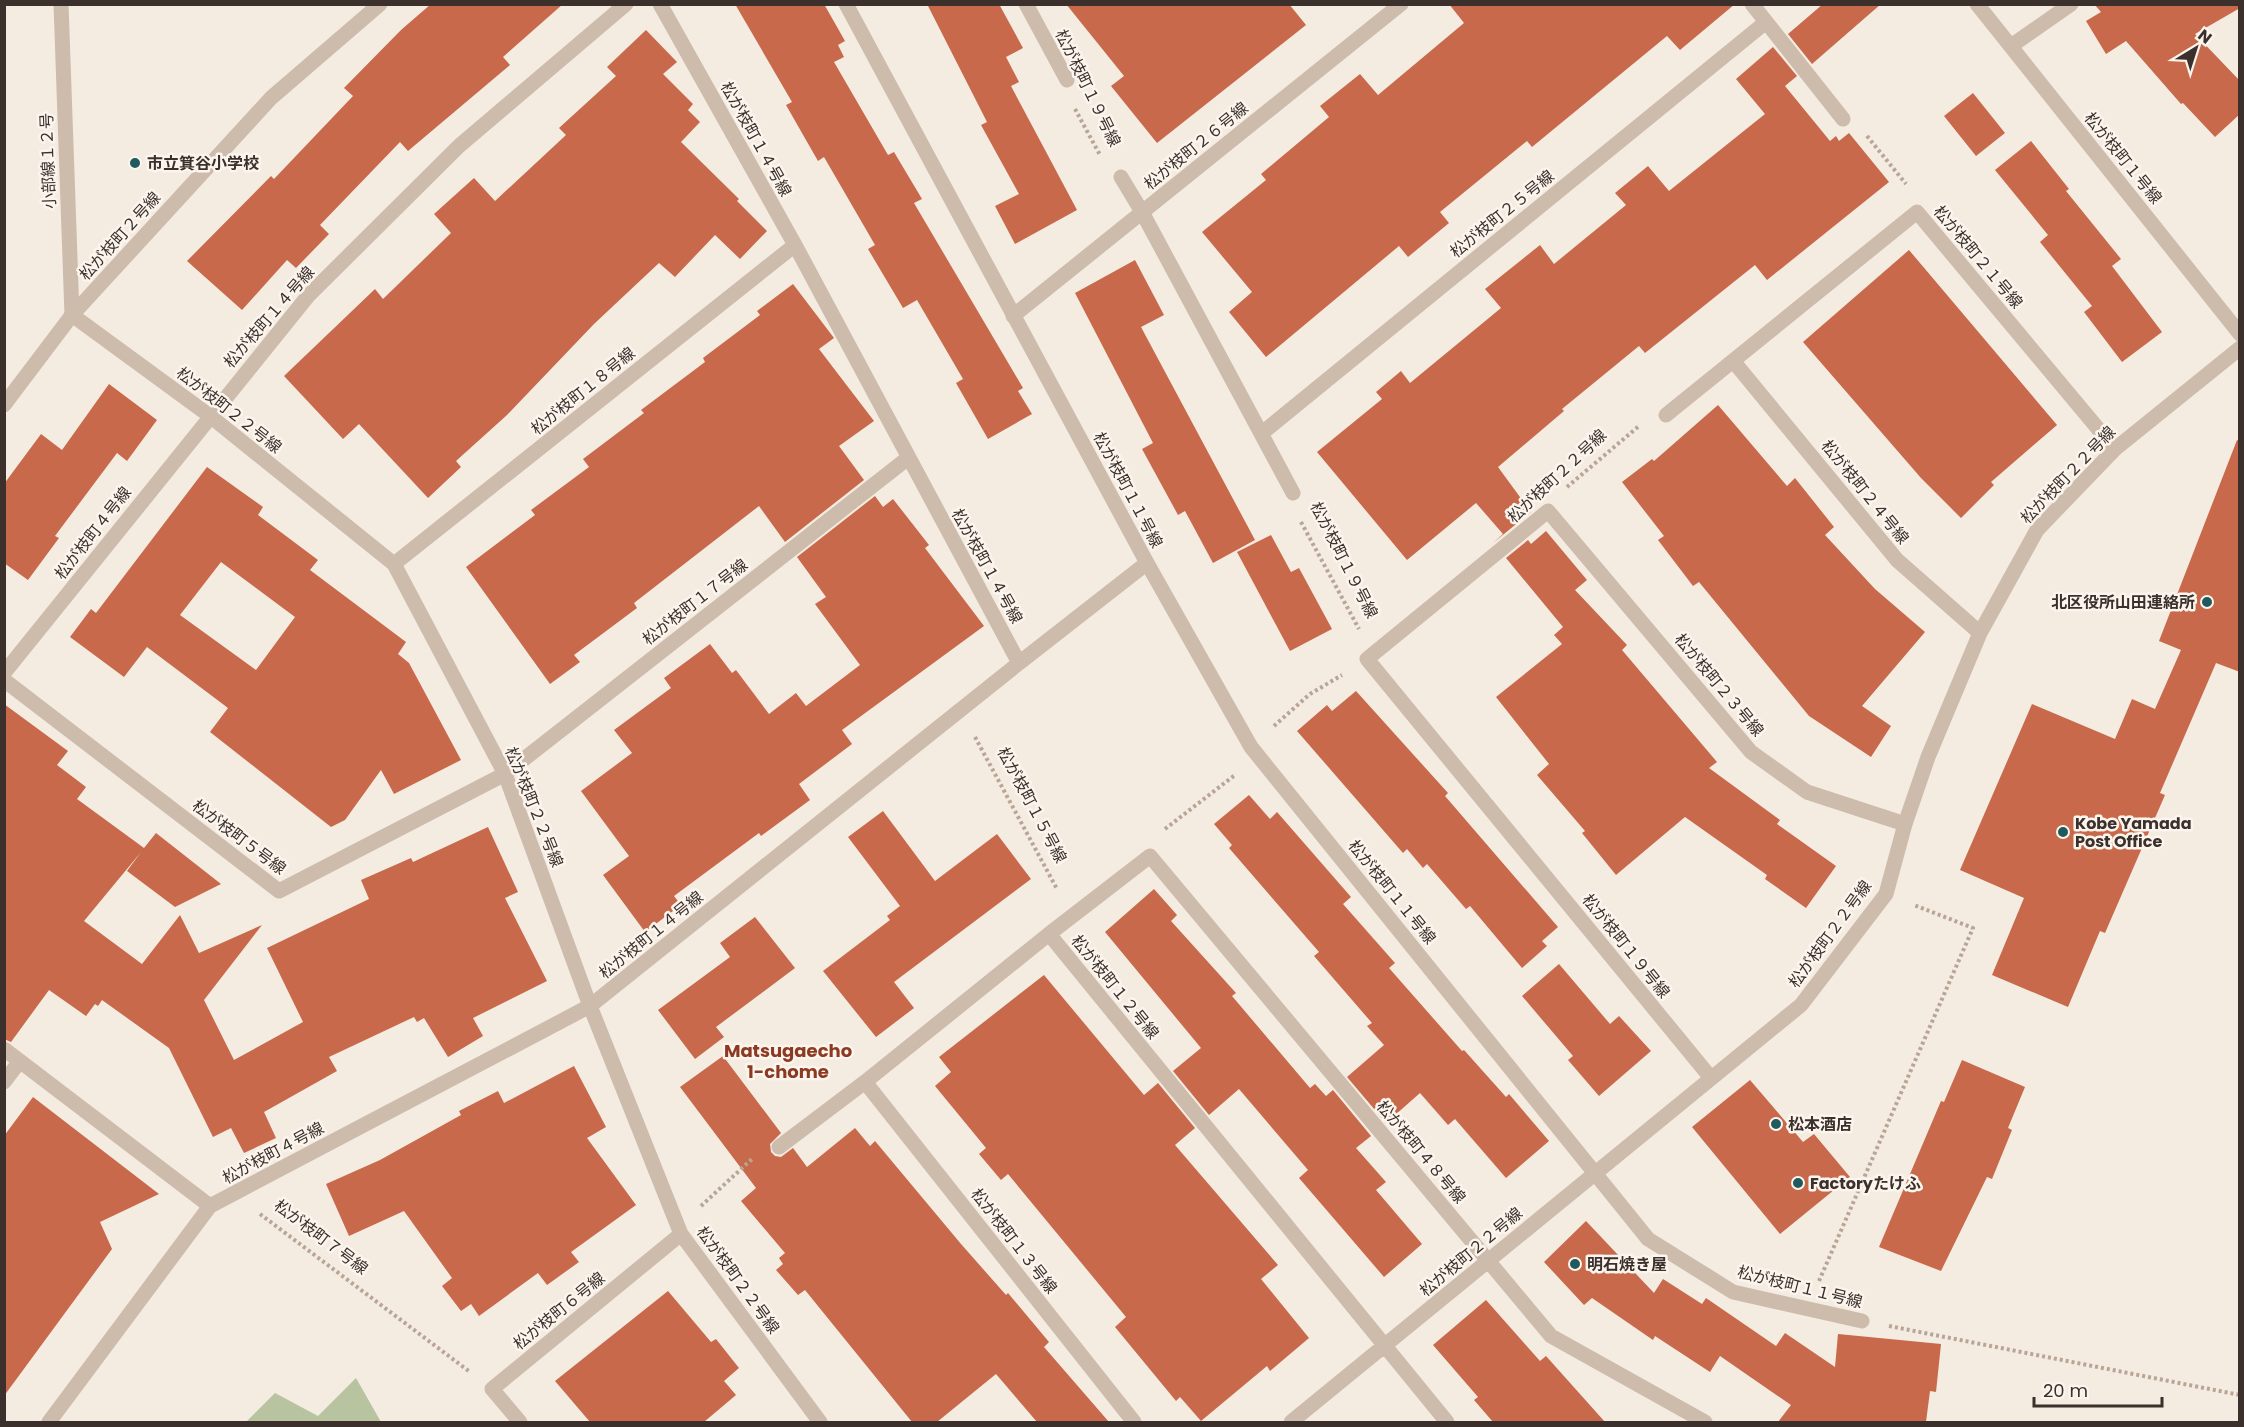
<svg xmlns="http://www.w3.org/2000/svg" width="2244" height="1427" font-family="Poppins,'Noto Sans JP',sans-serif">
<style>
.green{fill:#b8c4a0}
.building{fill:#c8694b;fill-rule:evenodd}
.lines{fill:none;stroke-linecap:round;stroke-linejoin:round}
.path{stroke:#b9a596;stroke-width:4;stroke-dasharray:3 3;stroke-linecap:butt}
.pedestrian{stroke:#cdbbac;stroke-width:15}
.minor{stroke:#cdbbac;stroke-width:15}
.tertiary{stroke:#cdbbac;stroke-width:15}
.poi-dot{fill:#1f5a5e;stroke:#fbf5ee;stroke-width:2}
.labels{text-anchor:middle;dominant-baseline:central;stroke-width:5;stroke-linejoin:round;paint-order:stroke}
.street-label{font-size:16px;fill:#3b302b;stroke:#fbf5ee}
.poi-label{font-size:16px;font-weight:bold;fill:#3b302b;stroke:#fbf5ee;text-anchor:start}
.neighbourhood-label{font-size:18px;font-weight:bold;fill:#8c3b22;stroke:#fbf5ee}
</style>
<rect width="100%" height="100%" fill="#f4ebe1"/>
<path class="green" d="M 356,1378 L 381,1422 L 246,1422 L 275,1393 L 318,1416 Z"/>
<path class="building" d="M 431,4 L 563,4 L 503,57 L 510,65 L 408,151 L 400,142 L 320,225 L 329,234 L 296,268 L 287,260 L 242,310 L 187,261 L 271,176 L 274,179 L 353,96 L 344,88 L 401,30 Z
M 735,4 L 824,4 L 845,41 L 838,45 L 844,57 L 834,62 L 888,155 L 894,152 L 922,199 L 914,203 L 1023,388 L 1018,391 L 1032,414 L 988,439 L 956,383 L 963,379 L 917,300 L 903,308 L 868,249 L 875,245 L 824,157 L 818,161 L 786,105 L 792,102 Z
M 927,4 L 999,4 L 1023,48 L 1006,57 L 1019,82 L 1011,86 L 1077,210 L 1015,244 L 995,206 L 1019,194 L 981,125 L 987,122 Z
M 1066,4 L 1289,4 L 1306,25 L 1157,143 L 1111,86 L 1124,76 Z
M 1449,4 L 1735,4 L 1680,50 L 1667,36 L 1532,147 L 1527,141 L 1440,212 L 1449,223 L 1408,257 L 1399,246 L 1266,357 L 1229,312 L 1252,292 L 1202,232 L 1266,180 L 1261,174 L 1329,117 L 1320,106 L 1360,74 L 1378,95 L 1464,23 Z
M 1823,4 L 1881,4 L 1812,64 L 1788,34 Z
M 2094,4 L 2240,4 L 2240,8 L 2195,34 L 2240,81 L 2240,114 L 2215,137 L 2183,103 L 2181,104 L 2126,41 L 2106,54 L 2086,21 L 2101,12 Z
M 646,30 L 677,62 L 663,74 L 693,104 L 688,110 L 700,122 L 681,142 L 739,199 L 737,201 L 767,231 L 740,259 L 715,235 L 675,277 L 659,263 L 594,324 L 507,415 L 456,461 L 461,467 L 428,498 L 359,424 L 343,439 L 284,376 L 375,289 L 383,299 L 451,233 L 434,214 L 474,178 L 495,201 L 566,135 L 559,128 L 616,76 L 607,67 Z
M 1773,47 L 1797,76 L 1785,86 L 1830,141 L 1836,136 L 1839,141 L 1849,133 L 1889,182 L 1767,280 L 1755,265 L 1645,353 L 1639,346 L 1562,409 L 1564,411 L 1498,467 L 1531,512 L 1493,543 L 1503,534 L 1476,503 L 1407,560 L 1317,452 L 1382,399 L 1376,392 L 1401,371 L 1410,383 L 1501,308 L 1485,289 L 1540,245 L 1554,264 L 1626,205 L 1615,193 L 1648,166 L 1669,191 L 1765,114 L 1736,79 Z
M 1973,93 L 2005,133 L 1976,156 L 1944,116 Z
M 2031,141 L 2069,189 L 2066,191 L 2121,259 L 2112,266 L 2162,332 L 2122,362 L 2084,312 L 2092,306 L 2040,242 L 2048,235 L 1995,170 Z
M 1909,250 L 2057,425 L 1991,482 L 1994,485 L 1961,518 L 1921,478 L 1803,342 Z
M 1135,260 L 1164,315 L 1141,327 L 1255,540 L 1213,563 L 1185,511 L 1178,515 L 1142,449 L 1153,443 L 1075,293 Z
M 793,284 L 834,338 L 819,349 L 874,421 L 839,446 L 864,480 L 785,542 L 759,506 L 634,603 L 637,608 L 574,655 L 580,662 L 550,684 L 466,567 L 535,515 L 531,510 L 589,467 L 583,459 L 644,413 L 641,410 L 705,362 L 703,358 L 760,315 L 757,311 Z
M 109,384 L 157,420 L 127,461 L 117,453 L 55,536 L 59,538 L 28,580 L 4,563 L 4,484 L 41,434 L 62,450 Z
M 1718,405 L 1787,486 L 1795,478 L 1834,527 L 1825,535 L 1875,589 L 1925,632 L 1862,706 L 1891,726 L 1871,757 L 1809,716 L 1699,582 L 1693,586 L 1658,540 L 1664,536 L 1622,482 L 1652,459 L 1654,461 Z
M 2237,440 L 2240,441 L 2240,672 L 2216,663 L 2160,793 L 2165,795 L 2105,933 L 2100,931 L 2068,1007 L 1992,975 L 2024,898 L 1960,870 L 2032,704 L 2115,739 L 2132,699 L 2155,709 L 2181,650 L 2159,641 Z
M 207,467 L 263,507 L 258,515 L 318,560 L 310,570 L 406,642 L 398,654 L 409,663 L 461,760 L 394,794 L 381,770 L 345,820 L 331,827 L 210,732 L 228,708 L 147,647 L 124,677 L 70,637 L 91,609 L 96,613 ZM 221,562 L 295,617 L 256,670 L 180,615 Z
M 875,496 L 883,507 L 893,499 L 929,545 L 925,548 L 984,626 L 842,730 L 852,744 L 799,784 L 810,800 L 761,836 L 759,833 L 674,896 L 681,905 L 645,932 L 603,875 L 629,856 L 581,791 L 632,753 L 614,730 L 671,688 L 664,678 L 710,644 L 732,673 L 736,670 L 769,714 L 796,693 L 806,706 L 860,665 L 815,604 L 826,597 L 797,557 Z
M 1546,531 L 1587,580 L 1575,590 L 1627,645 L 1622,650 L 1717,762 L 1709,768 L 1780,820 L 1777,824 L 1836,866 L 1806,908 L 1765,879 L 1767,875 L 1685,817 L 1616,875 L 1582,833 L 1585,831 L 1537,775 L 1549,764 L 1496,697 L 1562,644 L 1554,635 L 1563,627 L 1506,558 L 1528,540 L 1531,544 Z
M 1271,535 L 1291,572 L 1299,568 L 1332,629 L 1290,651 L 1237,552 Z
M 1356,691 L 1448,793 L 1445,796 L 1558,927 L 1542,941 L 1547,946 L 1522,968 L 1470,906 L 1466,909 L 1427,864 L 1423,868 L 1407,849 L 1403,853 L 1297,731 L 1327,705 L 1332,711 Z
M 4,704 L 68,751 L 57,765 L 86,787 L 77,799 L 144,848 L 156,833 L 221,884 L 175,907 L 127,871 L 141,852 L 84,921 L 142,964 L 180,915 L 199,953 L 262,925 L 204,1000 L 234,1060 L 303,1022 L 267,948 L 369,899 L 361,880 L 411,858 L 413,862 L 488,827 L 518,892 L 505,898 L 547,981 L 473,1018 L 483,1036 L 448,1057 L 424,1018 L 417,1022 L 414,1017 L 329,1057 L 337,1071 L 264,1112 L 276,1138 L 244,1153 L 231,1128 L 213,1137 L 169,1048 L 102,1000 L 98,1006 L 95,1004 L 86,1016 L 49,990 L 11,1042 L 4,1039 Z
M 1249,795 L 1270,819 L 1277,812 L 1351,897 L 1343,904 L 1395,963 L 1389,968 L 1462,1051 L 1464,1050 L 1506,1097 L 1509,1094 L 1549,1141 L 1506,1178 L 1455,1119 L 1448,1125 L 1420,1093 L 1386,1123 L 1347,1077 L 1384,1045 L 1367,1026 L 1372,1023 L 1314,956 L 1319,952 L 1229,848 L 1232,845 L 1214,824 Z
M 883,811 L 935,881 L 997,834 L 1031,879 L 894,982 L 914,1008 L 876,1037 L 823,971 L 890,920 L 887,916 L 900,906 L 848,837 Z
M 1154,889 L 1177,915 L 1171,921 L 1236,993 L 1232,996 L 1310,1088 L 1315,1084 L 1326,1096 L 1333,1090 L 1371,1136 L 1356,1148 L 1386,1182 L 1376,1190 L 1422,1244 L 1384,1277 L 1299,1178 L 1308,1170 L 1239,1089 L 1209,1115 L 1173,1071 L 1201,1048 L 1105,932 Z
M 755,917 L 795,968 L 716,1027 L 724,1037 L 695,1059 L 658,1010 L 730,957 L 720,943 Z
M 1559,964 L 1610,1024 L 1619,1016 L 1651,1051 L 1599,1096 L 1568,1060 L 1573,1056 L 1522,996 Z
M 1044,975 L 1144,1095 L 1158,1083 L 1195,1128 L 1175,1145 L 1278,1265 L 1261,1279 L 1309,1338 L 1270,1371 L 1267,1366 L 1201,1421 L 1180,1397 L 1176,1401 L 1115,1327 L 1126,1317 L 1008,1174 L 1001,1180 L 979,1154 L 986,1148 L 935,1086 L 951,1072 L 939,1057 Z
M 723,1056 L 781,1133 L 770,1144 L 771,1152 L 775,1156 L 781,1157 L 793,1148 L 807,1167 L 855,1128 L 870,1146 L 875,1141 L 961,1244 L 1006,1295 L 1008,1293 L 1049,1342 L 1044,1347 L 1109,1422 L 1037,1422 L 996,1374 L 937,1422 L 912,1422 L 805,1290 L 798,1295 L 776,1270 L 783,1264 L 779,1258 L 785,1253 L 741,1201 L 756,1188 L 680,1087 Z
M 1962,1060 L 2025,1087 L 2008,1128 L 2012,1130 L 1992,1179 L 1987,1177 L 1941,1271 L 1879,1247 L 1941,1101 L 1944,1102 Z
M 574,1066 L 606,1127 L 587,1138 L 636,1205 L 571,1252 L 579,1262 L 547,1285 L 538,1273 L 479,1316 L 471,1304 L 461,1311 L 442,1286 L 452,1278 L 404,1211 L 349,1236 L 326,1184 L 380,1160 L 461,1115 L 459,1111 L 498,1091 L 504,1103 Z
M 1750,1080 L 1803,1142 L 1814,1134 L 1850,1177 L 1780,1234 L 1692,1127 Z
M 33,1097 L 159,1194 L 100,1222 L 112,1249 L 4,1396 L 4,1136 Z
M 1586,1221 L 1654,1293 L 1663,1279 L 1702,1304 L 1706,1298 L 1776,1346 L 1785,1333 L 1835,1367 L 1838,1334 L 1941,1344 L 1936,1392 L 1930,1391 L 1926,1422 L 1778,1422 L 1791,1405 L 1720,1356 L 1710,1372 L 1655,1336 L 1653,1340 L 1592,1298 L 1584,1305 L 1544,1262 Z
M 668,1291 L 711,1342 L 716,1339 L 739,1368 L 724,1381 L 736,1395 L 704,1422 L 590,1422 L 555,1381 Z
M 1486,1300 L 1540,1361 L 1546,1356 L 1605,1422 L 1493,1422 L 1474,1400 L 1478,1397 L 1433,1345 Z"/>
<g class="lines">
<path class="path" d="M 1075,109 L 1100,155
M 1867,136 L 1906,184
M 1567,487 L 1639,426
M 1301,522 L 1359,629
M 1274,726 L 1310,694 L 1342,675
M 975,737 L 1057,889
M 1165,829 L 1235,775
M 701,1206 L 753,1158
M 260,1214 L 470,1372
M 1819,1281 L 1973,928 L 1914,905
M 1889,1326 L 2240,1395"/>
<path class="pedestrian" d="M 61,4 L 72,315
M 846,4 L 1147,563 L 1251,747 L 1648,1239 L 1733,1292 L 1862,1321"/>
<path class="minor" d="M 1026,4 L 1067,80
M 1752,4 L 1843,119
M 2011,46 L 2071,4
M 1121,177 L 1142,212 L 1293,493
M 72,315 L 210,416 L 394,564 L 505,774 L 590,1006 L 681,1234 L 820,1422
M 1013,316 L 1401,4
M 1734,362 L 1897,560 L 1980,633
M 1666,415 L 1917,212 L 2115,449
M 1262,433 L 1766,22
M 394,564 L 795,245
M 1019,663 L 1147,563
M 4,673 L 308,296 L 459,146 L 626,4
M 4,680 L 279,891 L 505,774 L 908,458
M 1049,934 L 1150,856 L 1551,1336 L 1705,1422
M 4,1049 L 210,1206
M 1711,1078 L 1367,659 L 1548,511 L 1751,752 L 1807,792 L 1905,824
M 4,1082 L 20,1061
M 865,1082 L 1134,1422
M 779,1147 L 865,1082 L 1049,934 L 1447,1422
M 49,1422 L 210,1206 L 590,1006 L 1019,663 L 795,245 L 660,4
M 520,1422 L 492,1389 L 681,1234
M 1291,1422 L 1801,1005 L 1886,894 L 1905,824 L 1928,757 L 1980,633 L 2037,530 L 2115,449 L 2240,348"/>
<path class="tertiary" d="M 1977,4 L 2240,334
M 4,405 L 72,315 L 271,98 L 380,4"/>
</g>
<g class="poi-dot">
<circle cx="135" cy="163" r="6"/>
<circle cx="2207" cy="602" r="6"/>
<circle cx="2063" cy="832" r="6"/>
<circle cx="1776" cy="1124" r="6"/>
<circle cx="1798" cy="1183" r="6"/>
<circle cx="1575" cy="1264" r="6"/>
</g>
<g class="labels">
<g class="street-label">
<text transform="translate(1088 88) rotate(64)">松が枝町１９号線</text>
<text transform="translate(756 139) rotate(61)">松が枝町１４号線</text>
<text transform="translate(1196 146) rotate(-39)">松が枝町２６号線</text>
<text transform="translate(2123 158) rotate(51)">松が枝町１号線</text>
<text transform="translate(48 161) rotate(-92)">小部線１２号</text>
<text transform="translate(1502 214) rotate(-39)">松が枝町２５号線</text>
<text transform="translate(120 236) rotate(-48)">松が枝町２号線</text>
<text transform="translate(1978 257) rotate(50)">松が枝町２１号線</text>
<text transform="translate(269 317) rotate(-49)">松が枝町１４号線</text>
<text transform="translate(583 391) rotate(-39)">松が枝町１８号線</text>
<text transform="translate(229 410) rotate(38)">松が枝町２２号線</text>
<text transform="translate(2068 475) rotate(-46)">松が枝町２２号線</text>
<text transform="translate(1557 476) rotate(-43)">松が枝町２２号線</text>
<text transform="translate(1128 490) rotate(62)">松が枝町１１号線</text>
<text transform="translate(1865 492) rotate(51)">松が枝町２４号線</text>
<text transform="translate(93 533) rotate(-52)">松が枝町４号線</text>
<text transform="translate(1344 560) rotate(63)">松が枝町１９号線</text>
<text transform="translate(987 566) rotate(61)">松が枝町１４号線</text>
<text transform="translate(695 602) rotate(-38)">松が枝町１７号線</text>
<text transform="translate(1719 685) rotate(50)">松が枝町２３号線</text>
<text transform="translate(1032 805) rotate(62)">松が枝町１５号線</text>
<text transform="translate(534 807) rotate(68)">松が枝町２２号線</text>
<text transform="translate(239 837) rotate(37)">松が枝町５号線</text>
<text transform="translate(1392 892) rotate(51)">松が枝町１１号線</text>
<text transform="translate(1830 934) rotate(-54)">松が枝町２２号線</text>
<text transform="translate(651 935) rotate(-39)">松が枝町１４号線</text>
<text transform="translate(1626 946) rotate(51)">松が枝町１９号線</text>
<text transform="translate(1115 987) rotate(51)">松が枝町１２号線</text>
<text transform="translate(1421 1152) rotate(50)">松が枝町４８号線</text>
<text transform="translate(273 1153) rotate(-28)">松が枝町４号線</text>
<text transform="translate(321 1237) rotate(37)">松が枝町７号線</text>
<text transform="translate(1014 1241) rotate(52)">松が枝町１３号線</text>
<text transform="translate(1471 1252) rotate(-40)">松が枝町２２号線</text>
<text transform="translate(738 1280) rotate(54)">松が枝町２２号線</text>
<text transform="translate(1800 1287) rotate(14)">松が枝町１１号線</text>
<text transform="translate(559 1311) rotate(-39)">松が枝町６号線</text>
</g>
<g class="poi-label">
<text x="147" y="163">市立箕谷小学校</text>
<text x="2195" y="602" text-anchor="end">北区役所山田連絡所</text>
<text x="2075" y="823">Kobe Yamada<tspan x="2075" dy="18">Post Office</tspan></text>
<text x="1788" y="1124">松本酒店</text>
<text x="1810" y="1183">Factoryたけふ</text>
<text x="1587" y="1264">明石焼き屋</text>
</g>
<g class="neighbourhood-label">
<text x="788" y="1050">Matsugaecho<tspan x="788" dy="21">1-chome</tspan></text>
</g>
</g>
<rect width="2244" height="1427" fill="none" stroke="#3b302b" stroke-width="12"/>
<g transform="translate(2196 48) rotate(38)" stroke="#fbf5ee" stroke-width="4.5" paint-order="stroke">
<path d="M0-4.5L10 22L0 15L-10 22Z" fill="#3b302b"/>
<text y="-9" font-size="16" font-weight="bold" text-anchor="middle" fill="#3b302b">N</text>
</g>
<path d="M2034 1397v9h128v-9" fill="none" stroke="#3b302b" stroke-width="3"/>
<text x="2043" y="1397" font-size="18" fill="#3b302b" stroke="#fbf5ee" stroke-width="4.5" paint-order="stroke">20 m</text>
</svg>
